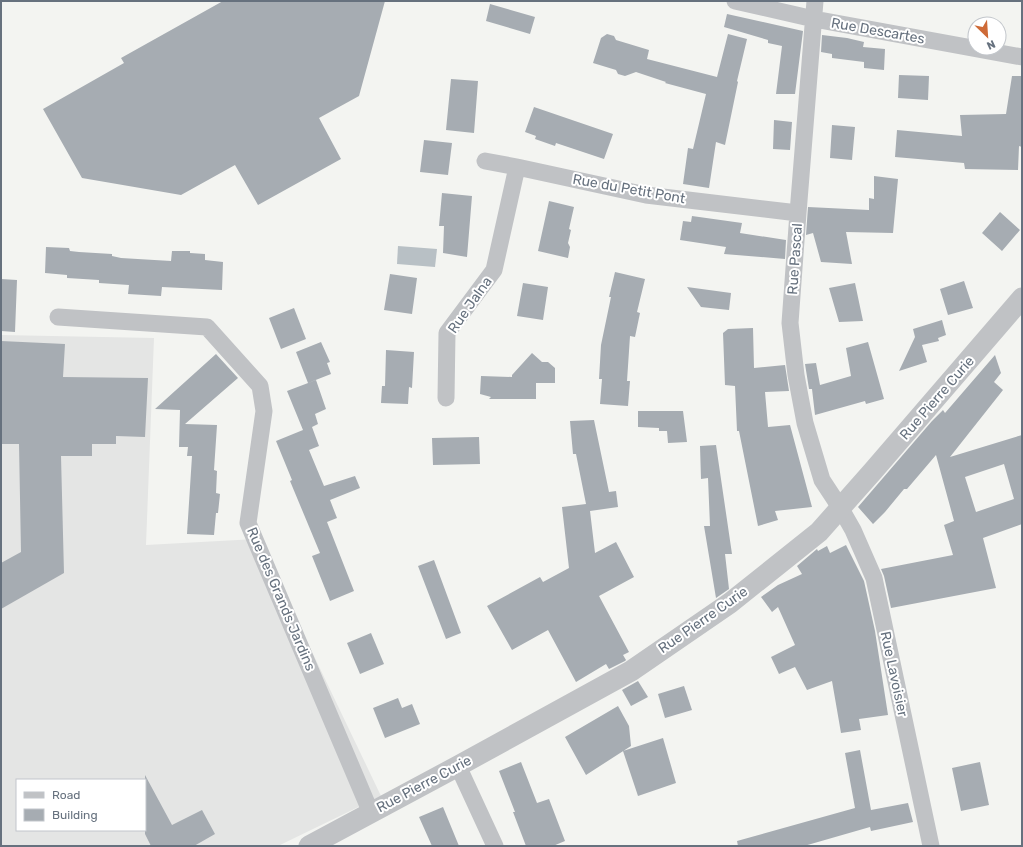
<svg xmlns="http://www.w3.org/2000/svg" width="1023" height="847" font-family="Rubik,sans-serif">
<style>
.built{fill:#e4e5e4;fill-rule:evenodd}
.water{fill:#b8c0c5}
.building{fill:#a6acb2;fill-rule:evenodd}
.lines{fill:none;stroke-linecap:round;stroke-linejoin:round}
.minor{stroke:#c0c2c5;stroke-width:17}
.tertiary{stroke:#c0c2c5;stroke-width:21}
.labels{text-anchor:middle;dominant-baseline:central;stroke-width:4;stroke-linejoin:round;paint-order:stroke}
.street-label{font-size:14px;fill:#66717e;stroke:#fff}
</style>
<rect width="100%" height="100%" fill="#f3f4f1"/>
<path class="built" d="M 1,335 L 154,338 L 146,545 L 258,539 L 381,796 L 278,846 L 1,846 ZM 17,780 L 145,780 L 145,830 L 17,830 Z"/>
<path class="water" d="M 398,246 L 437,249 L 435,267 L 397,264 Z"/>
<path class="building" d="M 223,1 L 385,1 L 359,96 L 319,118 L 341,159 L 258,205 L 235,165 L 181,195 L 82,178 L 43,109 L 124,63 L 121,58 Z
M 490,4 L 535,17 L 530,34 L 486,21 Z
M 727,14 L 803,31 L 795,94 L 776,94 L 782,46 L 768,43 L 768,40 L 724,27 Z
M 607,34 L 614,36 L 616,40 L 649,50 L 647,59 L 717,77 L 728,34 L 747,39 L 737,81 L 738,82 L 725,145 L 716,142 L 709,188 L 683,184 L 688,148 L 693,149 L 706,94 L 665,83 L 666,82 L 636,72 L 625,76 L 618,74 L 616,70 L 593,63 L 601,38 Z
M 822,35 L 847,38 L 864,42 L 863,47 L 885,49 L 884,70 L 864,68 L 864,62 L 832,58 L 832,54 L 821,52 Z
M 899,75 L 929,76 L 928,100 L 898,98 Z
M 1012,76 L 1022,76 L 1022,147 L 1019,146 L 1018,170 L 965,169 L 964,163 L 895,157 L 897,130 L 962,136 L 960,115 L 1006,114 Z
M 451,79 L 478,81 L 474,133 L 446,130 Z
M 534,107 L 613,134 L 604,159 L 556,143 L 555,146 L 535,139 L 536,136 L 525,132 Z
M 774,120 L 792,122 L 790,150 L 773,149 Z
M 832,125 L 855,127 L 852,160 L 830,158 Z
M 424,140 L 452,143 L 448,175 L 420,172 Z
M 874,176 L 898,179 L 893,233 L 846,232 L 852,264 L 821,262 L 813,233 L 806,235 L 808,207 L 869,210 L 869,198 L 874,199 Z
M 442,193 L 472,196 L 467,257 L 443,253 L 444,226 L 439,226 Z
M 549,201 L 574,207 L 569,229 L 571,230 L 568,243 L 570,247 L 568,258 L 538,251 Z
M 1000,212 L 1020,230 L 1002,251 L 982,233 Z
M 692,216 L 742,223 L 740,233 L 786,240 L 785,259 L 724,254 L 726,247 L 680,240 L 683,221 L 691,222 Z
M 46,247 L 69,248 L 70,251 L 79,252 L 112,254 L 112,256 L 121,258 L 171,261 L 172,251 L 190,251 L 190,253 L 205,254 L 205,260 L 223,262 L 222,290 L 162,287 L 161,296 L 128,294 L 129,285 L 99,283 L 99,280 L 67,278 L 67,275 L 45,273 Z
M 615,272 L 645,279 L 637,312 L 640,313 L 635,337 L 630,336 L 627,381 L 630,381 L 628,406 L 600,404 L 602,379 L 599,379 L 601,345 L 611,297 L 609,297 Z
M 390,274 L 417,278 L 412,314 L 384,310 Z
M 1,279 L 17,280 L 15,332 L 1,331 Z
M 964,281 L 973,308 L 948,315 L 940,289 Z
M 523,283 L 548,287 L 543,320 L 517,316 Z
M 855,283 L 863,321 L 839,322 L 829,288 Z
M 687,287 L 731,293 L 729,310 L 701,307 Z
M 294,308 L 306,339 L 281,349 L 269,318 Z
M 942,320 L 946,335 L 938,338 L 939,341 L 922,345 L 927,362 L 899,371 L 915,337 L 913,329 Z
M 753,328 L 754,368 L 785,365 L 789,391 L 765,392 L 768,427 L 790,425 L 812,507 L 775,511 L 778,520 L 758,526 L 739,431 L 737,431 L 735,386 L 725,385 L 723,333 L 728,329 Z
M 1,341 L 65,344 L 63,377 L 148,378 L 145,437 L 116,436 L 116,444 L 92,444 L 92,456 L 61,456 L 64,573 L 1,609 L 1,563 L 21,552 L 19,444 L 1,444 Z
M 321,342 L 330,362 L 327,363 L 331,374 L 308,383 L 296,352 Z
M 868,342 L 884,399 L 866,404 L 865,401 L 815,415 L 812,389 L 809,389 L 805,364 L 816,363 L 820,385 L 851,376 L 846,348 Z
M 386,350 L 414,352 L 412,388 L 409,387 L 408,404 L 381,403 L 382,386 L 385,386 Z
M 532,353 L 542,362 L 548,362 L 555,368 L 555,383 L 536,383 L 536,399 L 489,399 L 491,397 L 480,394 L 481,376 L 512,377 L 512,375 Z
M 216,354 L 238,378 L 185,424 L 217,425 L 214,470 L 217,471 L 216,493 L 220,494 L 218,513 L 216,513 L 214,535 L 187,534 L 192,456 L 187,456 L 188,447 L 179,447 L 180,410 L 155,409 Z
M 995,355 L 1001,373 L 994,382 L 1003,390 L 950,457 L 1022,435 L 1022,524 L 983,538 L 996,588 L 891,608 L 884,576 L 881,569 L 953,555 L 944,525 L 954,521 L 936,455 L 907,489 L 904,489 L 885,512 L 873,524 L 858,507 L 932,421 L 943,410 L 945,413 ZM 1004,464 L 1014,499 L 976,512 L 965,477 Z
M 316,380 L 326,409 L 315,414 L 318,424 L 310,428 L 312,427 L 319,446 L 309,450 L 324,486 L 355,476 L 360,488 L 330,500 L 337,518 L 327,522 L 354,591 L 330,601 L 312,556 L 320,553 L 290,481 L 292,480 L 276,441 L 303,430 L 287,391 Z
M 638,411 L 683,411 L 687,442 L 668,443 L 667,431 L 659,431 L 659,428 L 638,427 Z
M 594,420 L 609,492 L 616,491 L 618,507 L 590,511 L 595,553 L 616,542 L 634,577 L 599,596 L 629,652 L 623,655 L 626,660 L 625,661 L 609,669 L 606,664 L 576,682 L 548,630 L 512,650 L 487,606 L 540,577 L 543,582 L 569,568 L 562,507 L 586,504 L 576,454 L 573,454 L 570,421 Z
M 479,437 L 480,464 L 433,465 L 432,438 Z
M 716,445 L 732,554 L 725,554 L 729,589 L 716,598 L 704,526 L 710,526 L 708,478 L 701,479 L 700,446 Z
M 846,545 L 864,581 L 875,631 L 888,715 L 859,719 L 861,730 L 841,733 L 832,681 L 807,690 L 795,667 L 779,674 L 771,657 L 795,645 L 778,607 L 772,612 L 761,597 L 778,585 L 802,574 L 797,566 L 817,549 L 818,551 L 827,546 L 830,553 Z
M 434,560 L 461,633 L 446,639 L 418,566 Z
M 371,633 L 384,664 L 360,674 L 347,643 Z
M 638,681 L 648,697 L 631,706 L 622,690 Z
M 684,686 L 692,710 L 665,718 L 658,694 Z
M 398,698 L 402,708 L 412,704 L 420,724 L 385,738 L 373,708 Z
M 618,706 L 629,726 L 631,746 L 586,775 L 565,737 Z
M 663,738 L 676,783 L 638,796 L 623,751 Z
M 860,750 L 871,810 L 908,803 L 913,822 L 871,831 L 870,827 L 804,846 L 738,846 L 737,841 L 855,808 L 845,753 Z
M 521,762 L 537,803 L 549,799 L 565,841 L 553,846 L 526,846 L 513,812 L 515,812 L 499,771 Z
M 980,762 L 989,805 L 961,811 L 952,768 Z
M 145,775 L 172,825 L 202,810 L 215,834 L 194,846 L 151,846 L 145,834 Z
M 443,807 L 459,846 L 432,846 L 419,817 Z"/>
<g class="lines">
<path class="minor" d="M 735,1 L 814,19 L 1022,57
M 815,1 L 798,213 L 790,323 L 796,375 L 805,423 L 822,480 L 841,509 L 853,530 L 874,578 L 931,846
M 485,161 L 517,167 L 646,195 L 798,213
M 58,317 L 207,327 L 260,386 L 264,411 L 248,523 L 371,813
M 446,398 L 447,333 L 494,270 L 517,167
M 458,766 L 495,846"/>
<path class="tertiary" d="M 309,846 L 458,766 L 631,671 L 730,603 L 819,532 L 873,471 L 1022,298"/>
</g>
<g class="labels">
<g class="street-label">
<text transform="translate(878 31) rotate(10)">Rue Descartes</text>
<text transform="translate(629 189) rotate(10)">Rue du Petit Pont</text>
<text transform="translate(795 259) rotate(-86)">Rue Pascal</text>
<text transform="translate(470 305) rotate(-55)">Rue Jalna</text>
<text transform="translate(937 398) rotate(-49)">Rue Pierre Curie</text>
<text transform="translate(281 599) rotate(67)">Rue des Grands Jardins</text>
<text transform="translate(703 620) rotate(-35)">Rue Pierre Curie</text>
<text transform="translate(894 674) rotate(78)">Rue Lavoisier</text>
<text transform="translate(424 784) rotate(-28)">Rue Pierre Curie</text>
</g>
</g>
<rect width="1023" height="847" fill="none" stroke="#66717e" stroke-width="4"/>
<rect x="16" y="779" width="130" height="52" fill="#ffffff" stroke="#c2c6cb"/>
<rect x="24" y="792" width="20" height="6" fill="#c0c2c5" stroke="#c2c6cb"/>
<text x="52" y="799" font-size="12" fill="#66717e">Road</text>
<rect x="24" y="809" width="20" height="12" fill="#a6acb2" stroke="#c2c6cb"/>
<text x="52" y="819" font-size="12" fill="#66717e">Building</text>
<g transform="translate(987 36) rotate(155)"><circle r="19" fill="#ffffff" stroke="#c2c6cb"/>
<path d="M0-3L7 15L0 10L-7 15Z" fill="#ce6a37"/>
<text y="-6" font-size="11" font-weight="bold" text-anchor="middle" fill="#66717e">N</text>
</g>
</svg>
